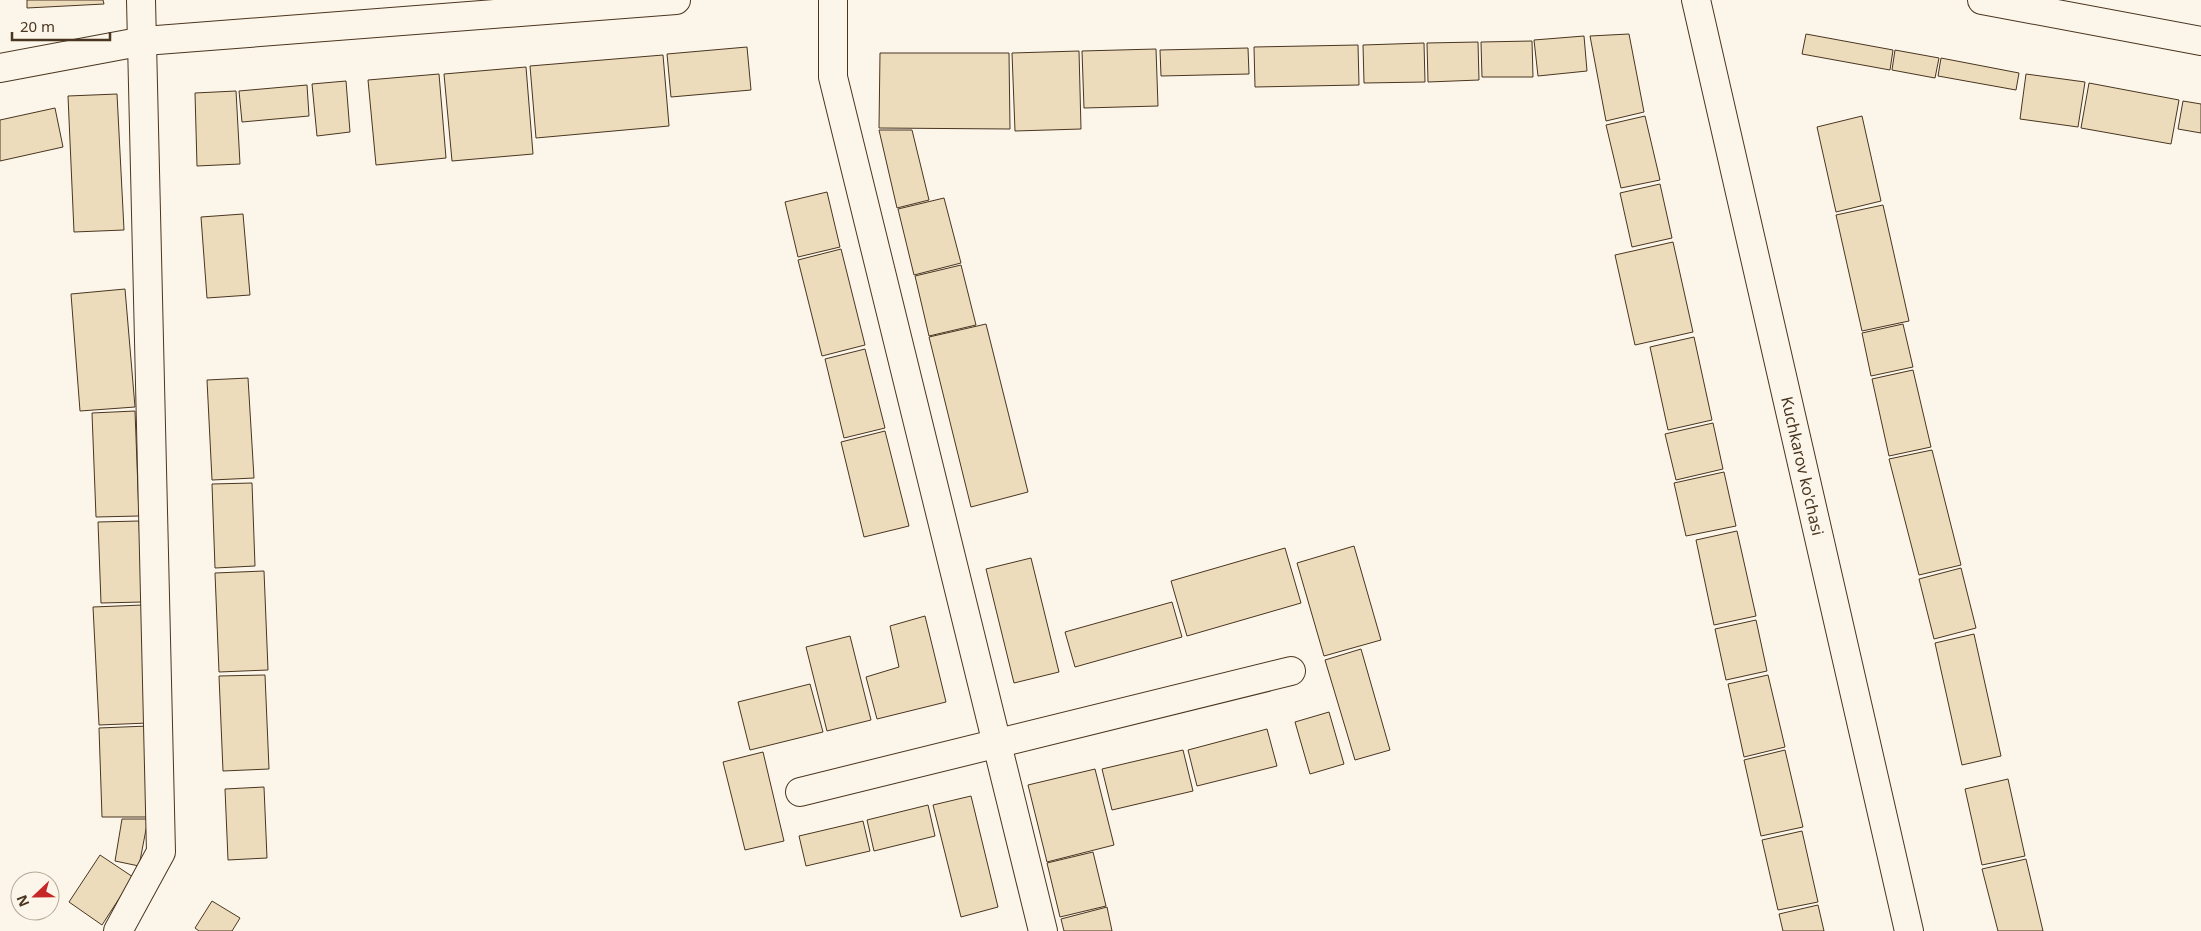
<svg xmlns="http://www.w3.org/2000/svg" width="2201" height="931" font-family="'Noto Sans',sans-serif">
<style>
.building{fill:#ecdcbc;stroke:#4a3520}
.lines{fill:none;stroke-linecap:round;stroke-linejoin:round}
.minor-casing{stroke:#4a3520;stroke-width:30}
.minor{stroke:#fbf6e9;stroke-width:28}
.labels{text-anchor:middle;dominant-baseline:central;stroke-width:4;stroke-linejoin:round;paint-order:stroke}
.street-label{font-size:16px;fill:#4a3520;stroke:#fbf6e9}
</style>
<rect width="100%" height="100%" fill="#fbf6e9"/>
<path class="building" d="M 27,0 L 103,0 L 104,4 L 27,8 Z
M 1629,34 L 1644,112 L 1606,121 L 1590,36 Z
M 1806,34 L 1893,50 L 1890,70 L 1802,54 Z
M 1584,36 L 1587,71 L 1538,76 L 1534,40 Z
M 1532,41 L 1533,77 L 1482,77 L 1481,42 Z
M 1478,42 L 1479,80 L 1428,82 L 1427,43 Z
M 1424,43 L 1425,82 L 1364,83 L 1363,45 Z
M 1358,45 L 1359,85 L 1255,87 L 1254,47 Z
M 747,47 L 751,90 L 671,97 L 667,54 Z
M 1248,48 L 1249,74 L 1161,76 L 1160,50 Z
M 1156,49 L 1158,106 L 1084,108 L 1082,51 Z
M 1895,50 L 1939,58 L 1935,78 L 1892,70 Z
M 1079,51 L 1081,129 L 1015,131 L 1012,53 Z
M 880,53 L 1009,53 L 1010,129 L 879,128 Z
M 663,55 L 669,126 L 536,138 L 530,66 Z
M 1941,58 L 2019,73 L 2016,90 L 1938,76 Z
M 526,67 L 533,154 L 452,161 L 444,74 Z
M 439,74 L 446,158 L 376,165 L 368,80 Z
M 2026,74 L 2085,82 L 2078,127 L 2020,119 Z
M 346,81 L 350,132 L 317,136 L 312,84 Z
M 2089,83 L 2179,100 L 2171,144 L 2081,128 Z
M 307,85 L 309,116 L 242,122 L 239,91 Z
M 236,91 L 240,164 L 197,166 L 195,93 Z
M 117,94 L 124,230 L 74,232 L 68,96 Z
M 2183,101 L 2201,104 L 2201,133 L 2178,129 Z
M 55,108 L 63,147 L 0,161 L 0,120 Z
M 1645,116 L 1660,180 L 1621,188 L 1606,125 Z
M 1862,116 L 1881,201 L 1836,212 L 1817,127 Z
M 879,130 L 912,130 L 929,200 L 897,208 Z
M 1660,184 L 1672,238 L 1632,247 L 1620,193 Z
M 827,192 L 840,247 L 798,257 L 785,202 Z
M 944,198 L 961,263 L 914,275 L 898,209 Z
M 1883,205 L 1909,321 L 1862,331 L 1836,215 Z
M 243,214 L 250,295 L 207,298 L 201,217 Z
M 1673,242 L 1693,332 L 1635,345 L 1615,255 Z
M 841,249 L 865,345 L 822,356 L 798,260 Z
M 961,265 L 976,325 L 929,336 L 915,276 Z
M 125,289 L 135,407 L 80,411 L 71,294 Z
M 986,324 L 1028,492 L 971,507 L 929,337 Z
M 1903,324 L 1913,367 L 1871,376 L 1862,333 Z
M 1694,337 L 1712,420 L 1668,430 L 1650,347 Z
M 865,349 L 885,428 L 844,438 L 825,359 Z
M 1913,370 L 1931,447 L 1889,456 L 1872,379 Z
M 248,378 L 254,478 L 212,480 L 207,380 Z
M 135,411 L 139,516 L 96,517 L 92,413 Z
M 1713,423 L 1723,469 L 1676,480 L 1665,434 Z
M 885,431 L 909,526 L 864,537 L 841,442 Z
M 1932,450 L 1961,565 L 1919,575 L 1889,459 Z
M 1724,472 L 1736,526 L 1686,536 L 1674,483 Z
M 252,483 L 255,566 L 215,568 L 212,484 Z
M 139,521 L 142,602 L 101,603 L 98,522 Z
M 1737,531 L 1756,616 L 1714,625 L 1696,540 Z
M 1354,546 L 1381,640 L 1324,656 L 1297,563 Z
M 1285,548 L 1301,603 L 1187,636 L 1171,581 Z
M 1031,558 L 1059,672 L 1014,683 L 986,569 Z
M 1961,568 L 1976,628 L 1934,639 L 1919,579 Z
M 264,571 L 268,670 L 219,672 L 215,573 Z
M 1172,602 L 1182,637 L 1075,667 L 1065,632 Z
M 143,605 L 148,723 L 99,725 L 93,607 Z
M 925,616 L 946,702 L 877,719 L 866,677 L 899,667 L 890,626 Z
M 1756,620 L 1767,671 L 1726,680 L 1715,629 Z
M 1974,634 L 2001,756 L 1962,765 L 1935,643 Z
M 850,636 L 871,720 L 827,731 L 806,647 Z
M 1361,649 L 1390,750 L 1355,760 L 1325,660 Z
M 265,675 L 269,769 L 223,771 L 219,676 Z
M 1768,675 L 1785,747 L 1744,757 L 1728,684 Z
M 810,684 L 823,732 L 750,750 L 738,702 Z
M 1329,712 L 1344,764 L 1310,774 L 1295,722 Z
M 148,726 L 147,817 L 102,817 L 99,728 Z
M 1267,729 L 1277,766 L 1197,786 L 1188,750 Z
M 1183,750 L 1193,791 L 1112,810 L 1102,769 Z
M 1785,750 L 1803,827 L 1761,836 L 1744,760 Z
M 763,752 L 784,841 L 745,850 L 723,762 Z
M 1095,769 L 1114,845 L 1047,862 L 1028,785 Z
M 2008,779 L 2025,856 L 1982,865 L 1965,789 Z
M 264,787 L 267,858 L 228,860 L 225,789 Z
M 971,796 L 998,907 L 961,917 L 933,805 Z
M 928,805 L 935,836 L 874,851 L 867,820 Z
M 122,819 L 148,819 L 139,866 L 115,861 Z
M 863,821 L 870,851 L 806,866 L 799,836 Z
M 1802,831 L 1818,902 L 1778,910 L 1762,840 Z
M 1093,852 L 1106,906 L 1060,917 L 1047,863 Z
M 100,855 L 133,877 L 102,925 L 69,902 Z
M 2026,859 L 2043,931 L 1998,931 L 1982,869 Z
M 212,901 L 240,918 L 232,931 L 199,931 L 195,928 Z
M 1818,905 L 1824,931 L 1783,931 L 1779,914 Z
M 1107,907 L 1112,931 L 1064,931 L 1061,919 Z"/>
<g class="lines">
<g class="minor-casing">
<g id="minor">
<path d="M 833,0 L 833,77 L 1043,931"/>
<path id="s1" d="M 1696,0 L 1909,931"/>
<path d="M 1982,0 L 2201,41"/>
<path d="M 0,68 L 144,41 L 676,0"/>
<path d="M 800,792 L 1291,671"/>
<path d="M 118,931 L 161,852 L 141,0"/>
</g>
</g>
<use href="#minor" class="minor"/>
</g>
<g class="labels">
<g class="street-label">
<text stroke="none"><textPath href="#s1" startOffset="478">Kuchkarov ko'chasi</textPath></text>
</g>
</g>
<g transform="translate(35 896) rotate(248)"><circle r="24" fill="#fbf6e9" stroke="#b4a999"/>
<path d="M0-4L9 19L0 12L-9 19Z" fill="#c62828"/>
<text y="-8" font-size="14" font-weight="bold" text-anchor="middle" fill="#4a3520">N</text>
</g>
<path d="M12 32v8h98v-8" fill="none" stroke="#4a3520" stroke-width="2.5"/>
<text x="20" y="32" font-size="15" fill="#4a3520" stroke="#fbf6e9" stroke-width="4" paint-order="stroke">20 m</text>
</svg>
